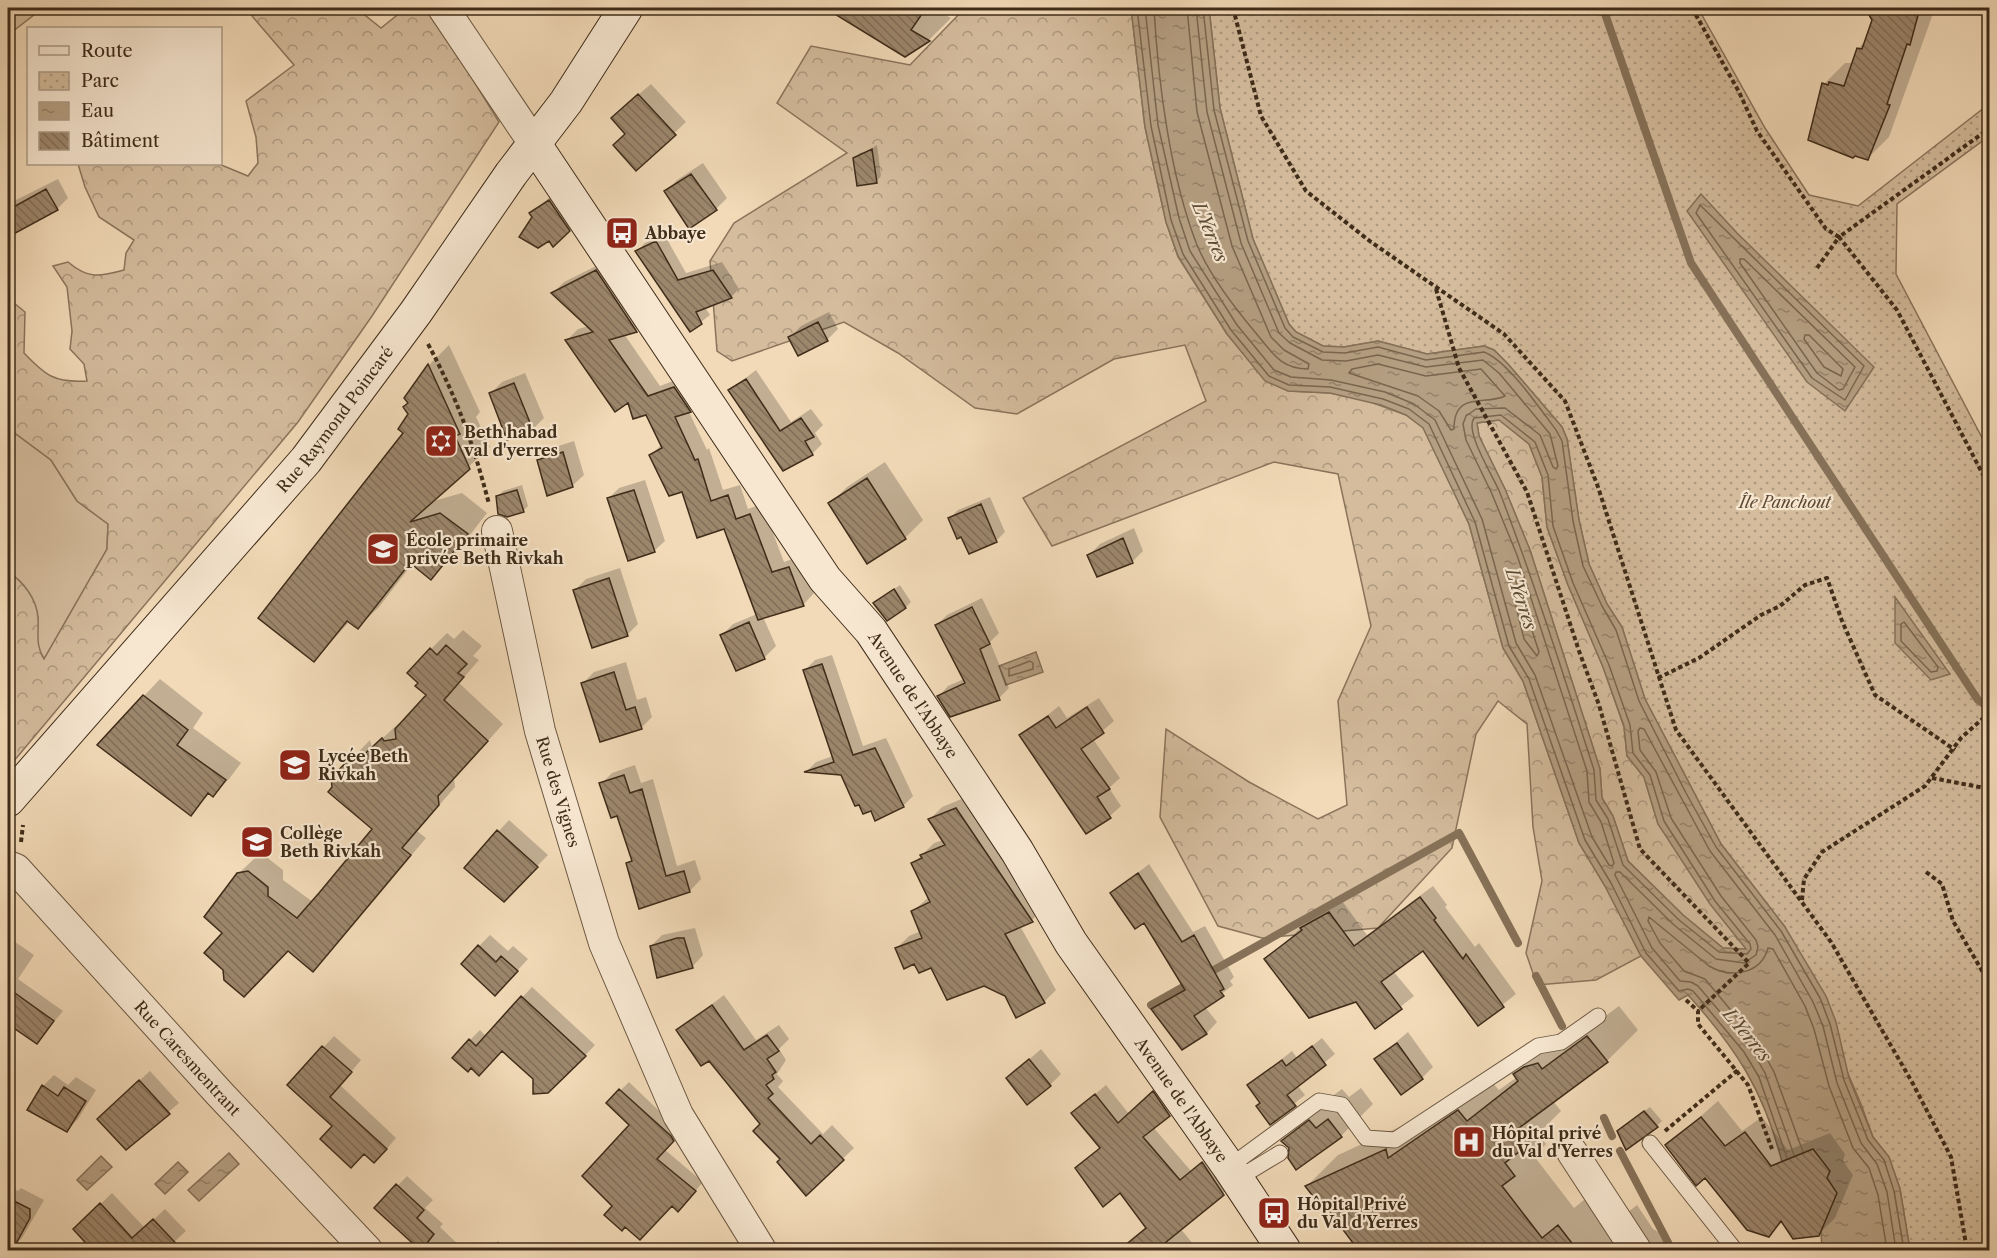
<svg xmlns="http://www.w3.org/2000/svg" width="1997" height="1258" font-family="'Libre Caslon Text',serif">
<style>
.green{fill:#d4bc9d;stroke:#8a745b;stroke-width:1.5}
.forest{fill:url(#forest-crowns);stroke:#8a745b;stroke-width:1.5}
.park{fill:url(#park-dots);stroke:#8a745b;stroke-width:1.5}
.water{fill:url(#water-ripples);stroke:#867158;stroke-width:1.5;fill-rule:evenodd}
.shadow{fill:#0003}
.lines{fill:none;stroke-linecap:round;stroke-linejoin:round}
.shore{stroke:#7a664e;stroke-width:1.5}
.stream{stroke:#867158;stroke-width:8}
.building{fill:url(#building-back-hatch);stroke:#3f2c19;stroke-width:1.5}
.lane-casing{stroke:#6c5841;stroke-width:17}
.street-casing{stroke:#6c5841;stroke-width:32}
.secondary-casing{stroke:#3f2c19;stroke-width:35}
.path{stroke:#3f2c19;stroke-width:4;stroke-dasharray:4.5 3;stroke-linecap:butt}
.lane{stroke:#f7e7d1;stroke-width:15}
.street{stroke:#f7e7d1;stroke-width:30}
.secondary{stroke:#f7e7d1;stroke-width:33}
.labels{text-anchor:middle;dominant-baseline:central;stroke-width:4.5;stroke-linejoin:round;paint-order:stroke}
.poi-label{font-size:16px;font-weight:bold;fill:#3f2c19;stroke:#f7e7d1;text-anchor:start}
.street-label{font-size:16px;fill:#3f2c19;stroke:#f7e7d1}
.park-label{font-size:16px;font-style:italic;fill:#5d4933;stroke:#f7e7d1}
.water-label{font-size:18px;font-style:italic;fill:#5c4933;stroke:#f7e7d1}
</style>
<defs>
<pattern id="forest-crowns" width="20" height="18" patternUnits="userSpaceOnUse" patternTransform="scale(1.5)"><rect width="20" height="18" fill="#d4bc9d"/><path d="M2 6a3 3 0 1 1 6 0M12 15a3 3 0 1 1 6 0" fill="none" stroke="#ad997f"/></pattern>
<pattern id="park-dots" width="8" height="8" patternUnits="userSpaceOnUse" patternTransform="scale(1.5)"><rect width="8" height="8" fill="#d4bc9d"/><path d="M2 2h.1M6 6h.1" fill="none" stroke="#ad997f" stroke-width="1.8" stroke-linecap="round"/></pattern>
<pattern id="water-ripples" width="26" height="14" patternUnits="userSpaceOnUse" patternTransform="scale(1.5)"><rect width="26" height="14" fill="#b59f82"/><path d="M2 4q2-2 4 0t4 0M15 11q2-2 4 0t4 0" fill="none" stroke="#95826a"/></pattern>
<pattern id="building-back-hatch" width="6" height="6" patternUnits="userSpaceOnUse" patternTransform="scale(1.5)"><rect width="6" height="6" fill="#9c866c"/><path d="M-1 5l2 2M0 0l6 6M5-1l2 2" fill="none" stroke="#816e58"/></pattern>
</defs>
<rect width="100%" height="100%" fill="#f2dab8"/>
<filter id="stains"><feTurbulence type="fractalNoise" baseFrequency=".00333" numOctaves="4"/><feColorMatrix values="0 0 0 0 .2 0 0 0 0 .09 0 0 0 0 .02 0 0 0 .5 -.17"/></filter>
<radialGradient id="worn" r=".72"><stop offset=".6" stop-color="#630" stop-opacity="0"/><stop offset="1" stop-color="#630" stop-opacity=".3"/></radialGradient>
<path class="green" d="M 8,8 L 43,8 L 8,35 Z
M 8,428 L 51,460 L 77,501 L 108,524 L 107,549 L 44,659 L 36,643 L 38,617 L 14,575 L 8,572 Z"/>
<path class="forest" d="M 263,8 L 356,8 L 381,28 L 406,8 L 429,8 L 499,122 L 372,316 L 298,422 L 8,768 L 8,572 C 23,581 37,599 38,618 C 39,634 35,644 44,659 L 107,549 L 108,524 L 77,501 L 51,460 L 8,428 L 8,298 L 25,312 L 24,353 C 45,375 54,383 87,381 L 84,364 L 70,349 L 72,331 L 67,287 L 53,266 L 68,262 C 88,279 99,277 124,270 L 126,253 L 134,240 L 99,217 L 85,187 L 78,164 L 219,164 L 248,176 L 258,163 L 256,137 L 246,101 L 294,65 L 252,16 Z
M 965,8 L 1131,8 L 1145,127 L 1166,222 L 1178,257 L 1227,334 L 1240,349 L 1288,391 L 1330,393 L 1365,400 L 1406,415 L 1423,427 L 1469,524 L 1503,648 L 1523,681 L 1579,843 L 1605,886 L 1641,956 L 1596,980 L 1537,985 L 1526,953 L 1542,881 L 1533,827 L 1527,724 L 1498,701 L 1476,734 L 1452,848 L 1378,928 L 1262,938 L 1218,926 L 1160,817 L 1166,729 L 1249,782 L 1318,819 L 1347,805 L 1338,701 L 1371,626 L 1338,474 L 1274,462 L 1052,546 L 1023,498 L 1206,401 L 1185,345 L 1114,359 L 1017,414 L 975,408 L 898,353 L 844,322 L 732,361 L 717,351 L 710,261 L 734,223 L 847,153 L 777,103 L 811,46 L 910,65 Z
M 1499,420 L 1529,444 L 1542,477 L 1547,527 L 1568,585 L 1603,667 L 1624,727 L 1627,756 L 1644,777 L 1658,824 L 1747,950 L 1723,948 L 1683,915 L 1628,861 L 1613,816 L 1602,798 L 1600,769 L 1530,550 L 1505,489 L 1479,436 L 1477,423 Z"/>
<path class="park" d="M 1209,8 L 1698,8 L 1765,128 L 1809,195 L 1858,206 L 1989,104 L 1989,136 L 1897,204 L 1896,274 L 1989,451 L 1989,1250 L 1910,1250 L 1900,1189 L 1889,1157 L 1873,1137 L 1861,1104 L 1785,927 L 1721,844 L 1645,699 L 1622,627 L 1607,604 L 1589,564 L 1579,520 L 1567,439 L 1562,427 L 1508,364 L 1494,350 L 1484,346 L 1427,354 L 1378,341 L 1344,347 L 1323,346 L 1296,332 L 1289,324 L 1253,239 L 1220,108 Z"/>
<path class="water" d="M 1131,8 L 1209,8 L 1220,108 L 1253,239 L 1289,324 L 1296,332 L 1323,346 L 1344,347 L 1378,341 L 1427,354 L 1484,346 L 1494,350 L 1508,364 L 1562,427 L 1567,439 L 1579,520 L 1589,564 L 1607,604 L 1622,627 L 1645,699 L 1721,844 L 1785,927 L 1826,996 L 1836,1022 L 1849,1078 L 1873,1137 L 1889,1157 L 1900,1189 L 1910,1250 L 1822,1250 L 1821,1232 C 1797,1222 1788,1186 1782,1162 C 1764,1091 1736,1048 1688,995 L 1679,1000 L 1641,956 L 1605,886 L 1579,843 L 1523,681 L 1503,648 L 1469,524 L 1423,428 L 1406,415 L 1381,405 L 1330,393 L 1288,391 L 1265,381 L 1227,334 L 1178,256 L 1166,222 L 1145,127 ZM 1499,420 L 1529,444 L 1542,477 L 1547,527 L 1568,585 L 1603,667 L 1624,726 L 1627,756 L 1644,777 L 1658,824 L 1710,904 L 1746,949 L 1723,948 L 1683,915 L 1628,861 L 1613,816 L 1602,798 L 1600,769 L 1530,550 L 1505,489 L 1479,436 L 1477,423 Z
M 1701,194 L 1737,233 L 1874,367 L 1845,411 L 1807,382 L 1687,211 Z
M 1895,597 L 1950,674 L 1931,680 L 1895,643 Z
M 1036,652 L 1043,672 L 1006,685 L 999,666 Z
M 229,1153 L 239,1164 L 199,1201 L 188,1190 Z
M 101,1156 L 112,1167 L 87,1190 L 77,1180 Z
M 178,1162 L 188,1172 L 165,1194 L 155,1184 Z"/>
<path class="shadow" d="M 829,8 L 933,8 L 951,18 L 929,40 L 905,55 Z
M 1867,8 L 1935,8 L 1889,137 L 1868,158 L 1824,84 L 1845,63 L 1853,63 L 1858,49 L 1866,40 L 1873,20 Z
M 651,84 L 686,122 L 636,169 L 624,107 Z
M 877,145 L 881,176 L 876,182 L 855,159 Z
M 703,163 L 727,198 L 716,209 L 666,192 L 677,180 Z
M 58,179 L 68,198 L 57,209 L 8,235 L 8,204 Z
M 566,184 L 586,213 L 569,230 L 531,213 Z
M 664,234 L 686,273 L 722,262 L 739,289 L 731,297 L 705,307 L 710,315 L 691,330 L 637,251 L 645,243 Z
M 1990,235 L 1990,249 L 1984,247 Z
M 608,260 L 648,319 L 636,330 L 624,334 L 660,386 L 686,376 L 702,400 L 689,412 L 707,450 L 709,448 L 723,490 L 740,485 L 748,509 L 762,504 L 784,562 L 801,556 L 814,593 L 803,605 L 763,617 L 776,646 L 764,658 L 722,635 L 733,624 L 757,614 L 725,527 L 683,490 L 651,455 L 662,444 L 647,413 L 629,400 L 567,340 L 578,329 L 589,326 L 553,293 L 564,282 Z
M 829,312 L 838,329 L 827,340 L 790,337 L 801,326 Z
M 449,345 L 480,412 L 476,417 L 490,447 L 430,502 L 462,493 L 487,513 L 452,558 L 431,578 L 413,563 L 379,607 L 358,627 L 350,621 L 314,660 L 405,433 L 410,414 L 406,398 L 429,365 Z
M 756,370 L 791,422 L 811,409 L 823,425 L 815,433 L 822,444 L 812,454 L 783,469 L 730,390 Z
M 525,373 L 544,418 L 533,429 L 508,439 L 490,394 L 502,382 Z
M 574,441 L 584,475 L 572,486 L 538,460 L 549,449 Z
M 885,462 L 923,520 L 906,537 L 867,562 L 830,504 L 847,487 Z
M 645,480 L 665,541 L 654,551 L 609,498 L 619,488 Z
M 522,485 L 528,506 L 523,511 L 497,497 L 503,491 Z
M 990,497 L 1005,532 L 996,541 L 949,519 L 958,510 Z
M 1134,528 L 1143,551 L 1132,562 L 1089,555 L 1100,544 Z
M 620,568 L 638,624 L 627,635 L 575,590 L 586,579 Z
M 900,585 L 911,602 L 906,607 L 875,603 Z
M 982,598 L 999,633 L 990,642 L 1009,688 L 999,698 L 951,715 L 939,696 L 948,686 L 964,679 L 937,625 L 947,615 Z
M 463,630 L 482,646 L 473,656 L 479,660 L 459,683 L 503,724 L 454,779 L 455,787 L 417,831 L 426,838 L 329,953 L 313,970 L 289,951 L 269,968 L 224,933 L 238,874 L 255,858 L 265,856 L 283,870 L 283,880 L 313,902 L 374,829 L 333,788 L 333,778 L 370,740 L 372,748 L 399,723 L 401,725 L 428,695 L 431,649 L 447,633 L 454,639 Z
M 832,655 L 863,746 L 886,738 L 913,796 L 903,806 L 872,809 L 842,774 L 807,771 L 816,762 L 833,756 L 805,670 L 815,660 Z
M 626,662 L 637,700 L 646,697 L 652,717 L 641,728 L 583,683 L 594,672 Z
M 160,679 L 203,713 L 193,728 L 241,763 L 229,779 L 213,795 L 210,793 L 191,814 L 144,696 Z
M 1099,698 L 1114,721 L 1093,739 L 1120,778 L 1109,788 L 1121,806 L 1110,816 L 1086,832 L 1021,736 L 1059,706 L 1067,718 Z
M 635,765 L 641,783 L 653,779 L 677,866 L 695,860 L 701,879 L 690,891 L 640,907 L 628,864 L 632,859 L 618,814 L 601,784 L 612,773 Z
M 969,796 L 1044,908 L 1032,920 L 1020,926 L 1056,990 L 1044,1002 L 1006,995 L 932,966 L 915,962 L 897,948 L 909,936 L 921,931 L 913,911 L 929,897 L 913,864 L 934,843 L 943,840 L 930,819 L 942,807 Z
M 509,820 L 548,855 L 504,900 L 466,867 Z
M 1149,864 L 1193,932 L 1205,926 L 1234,977 L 1230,981 L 1233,985 L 1205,1007 L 1217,1022 L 1207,1033 L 1182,1048 L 1153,1009 L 1164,998 L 1184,987 L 1144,921 L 1112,893 Z
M 1433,886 L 1447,905 L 1445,907 L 1475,947 L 1479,943 L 1516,994 L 1478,1024 L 1423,949 L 1393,971 L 1414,996 L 1375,1027 L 1357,1000 L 1266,960 L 1314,916 L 1342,901 L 1367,935 Z
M 695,928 L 703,955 L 692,967 L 651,946 L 662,935 Z
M 490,935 L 508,951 L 513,946 L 528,959 L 506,983 L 479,946 Z
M 8,937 L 34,955 L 18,979 L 63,1011 L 37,1042 L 8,1022 Z
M 532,987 L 595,1045 L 563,1079 L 534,1078 L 503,1049 L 489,1064 L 470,1040 L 480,1030 L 486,1036 Z
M 724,995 L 756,1040 L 779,1025 L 789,1039 L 779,1049 L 786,1060 L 777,1074 L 783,1081 L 778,1087 L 823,1134 L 832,1125 L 854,1148 L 806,1194 L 762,1124 L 710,1059 L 678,1030 Z
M 1619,1006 L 1638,1030 L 1607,1061 L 1553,1101 L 1561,1111 L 1538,1134 L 1546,1144 L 1534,1156 L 1574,1208 L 1590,1195 L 1613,1224 L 1637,1205 L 1653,1229 L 1664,1235 L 1676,1250 L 1361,1250 L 1329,1209 L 1307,1186 L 1338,1155 L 1417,1119 L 1490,1080 L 1499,1090 L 1517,1077 L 1515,1074 L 1547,1043 L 1574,1039 Z
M 1408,1032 L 1433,1067 L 1422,1078 L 1376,1059 Z
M 334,1036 L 361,1060 L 340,1085 L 396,1138 L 385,1151 L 364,1152 L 289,1085 Z
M 1322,1038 L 1335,1054 L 1297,1085 L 1305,1095 L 1270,1123 L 1262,1102 L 1249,1085 L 1292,1051 L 1297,1058 Z
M 1041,1049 L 1061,1074 L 1050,1085 L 1008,1078 Z
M 150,1071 L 179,1103 L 126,1148 L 108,1109 Z
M 54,1075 L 68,1085 L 76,1077 L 96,1090 L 78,1119 L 67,1130 L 43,1086 Z
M 629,1082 L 681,1132 L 664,1149 L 703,1182 L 687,1201 L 672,1204 L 631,1125 L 608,1103 Z
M 1164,1082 L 1179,1104 L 1153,1127 L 1191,1171 L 1213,1153 L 1234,1184 L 1180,1228 L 1198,1250 L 1141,1250 L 1133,1240 L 1147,1226 L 1101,1147 L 1073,1113 L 1106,1085 L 1129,1114 Z
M 1361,1088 L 1373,1104 L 1341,1136 L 1290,1148 L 1283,1141 L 1315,1109 L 1342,1089 L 1349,1097 Z
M 1718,1101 L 1742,1131 L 1762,1117 L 1788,1150 L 1830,1133 L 1845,1154 L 1843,1161 L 1853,1175 L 1835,1218 L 1818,1235 L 1783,1221 L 1768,1236 L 1705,1176 L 1667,1146 Z
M 1650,1107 L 1662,1121 L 1657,1126 L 1624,1126 Z
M 407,1176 L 433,1200 L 425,1208 L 443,1224 L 440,1227 L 464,1250 L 421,1250 L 376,1208 Z
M 8,1185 L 18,1191 L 21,1188 L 44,1200 L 22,1238 L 11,1249 L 8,1247 Z
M 112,1193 L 145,1228 L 165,1209 L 186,1231 L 171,1245 L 75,1229 Z
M 498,1241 L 507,1250 L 488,1250 Z"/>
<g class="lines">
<path class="shore" d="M 1137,8 L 1151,126 L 1171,220 L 1183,254 L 1231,330 L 1269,376 L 1289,385 L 1330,387 L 1383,399 L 1409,409 L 1429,424 L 1475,522 L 1509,646 L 1529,679 L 1585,840 L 1611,883 L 1646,953 L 1679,991 L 1688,989 L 1693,991 L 1744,1052 L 1759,1077 L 1787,1158
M 1145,8 L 1158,125 L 1179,218 L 1190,251 L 1237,325 L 1274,370 L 1291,377 L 1331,380 L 1385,392 L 1414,404 L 1435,420 L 1482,519 L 1516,643 L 1535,675 L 1592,837 L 1609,865 L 1612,866 L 1614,863 L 1601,822 L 1589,802 L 1587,771 L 1517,555 L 1492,494 L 1466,440 L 1463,424 L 1466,416 L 1476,409 L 1505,408 L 1540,435 L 1553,467 L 1556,469 L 1558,466 L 1550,434 L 1499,373 L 1483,360 L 1426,367 L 1378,355 L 1346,361 L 1322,360 L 1290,343 L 1279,333 L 1241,243 L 1207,112 L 1196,8
M 1154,8 C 1158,82 1170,176 1197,245 C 1210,276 1234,307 1255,332 C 1272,352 1280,369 1308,369 L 1309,364 L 1284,350 L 1271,337 L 1232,246 L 1197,112 L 1187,8
M 1203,8 L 1214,110 L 1248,241 L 1285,328 L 1293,337 L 1323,352 L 1345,353 L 1378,347 L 1426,360 L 1484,352 C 1509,362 1540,409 1556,430 L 1562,441 L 1573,521 L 1583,566 L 1602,606 L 1616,630 L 1639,701 L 1686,793 L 1716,847 L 1781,931 L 1820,998 L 1830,1024 L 1844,1080 L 1868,1140 L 1884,1160 L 1894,1191 L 1904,1250
M 1700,205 L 1864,366 L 1845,400 L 1812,378 L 1696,213 Z
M 1740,259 L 1744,259 L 1855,367 L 1843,389 L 1839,390 L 1817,373 L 1740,263 Z
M 1805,335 L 1809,335 L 1843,369 L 1841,376 L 1824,367 L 1804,339 Z
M 1378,364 L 1426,376 L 1481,369 L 1505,396 C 1485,406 1454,390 1454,429 L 1451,430 L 1439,411 L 1418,396 L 1349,373 L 1352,369 Z
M 1501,415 L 1535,442 L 1548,475 L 1553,526 L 1573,583 L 1609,665 L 1630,725 L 1633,753 L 1650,775 L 1664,821 L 1715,901 L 1750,944 L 1751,949 L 1747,954 L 1719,952 L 1679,920 L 1623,865 L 1608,819 L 1596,800 L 1594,770 C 1564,677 1535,584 1500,493 C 1494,477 1464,432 1474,418 Z
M 1513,579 L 1516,581 L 1539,652 L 1537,656 L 1524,639 L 1510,583 Z
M 1904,622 L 1938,667 L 1937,671 L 1931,672 L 1901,641 L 1901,624 Z
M 1030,661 L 1033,663 L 1033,669 L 1009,676 L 1009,669 Z
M 1803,1152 L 1774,1072 L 1758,1043 L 1705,979 L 1684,971 L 1660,943 L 1648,921 L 1649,917 L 1709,966 C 1731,979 1761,974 1768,948 L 1773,949 L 1805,1006 L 1814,1029 L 1829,1086 L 1853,1148 L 1869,1168 L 1878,1195 L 1887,1250
M 1794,1155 L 1765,1073 L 1750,1047 L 1698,986 L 1691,982 L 1680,981 L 1652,948 L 1615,875 L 1616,872 L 1620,872 L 1674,925 L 1716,959 L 1744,963 L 1756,955 L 1758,947 L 1756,940 L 1721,896 L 1671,818 L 1656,772 L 1640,750 L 1638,731 L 1640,728 L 1644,729 L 1710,851 L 1775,935 L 1813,1002 L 1823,1026 L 1837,1083 L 1861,1143 L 1877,1164 L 1887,1192 L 1896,1250"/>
<path class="stream" d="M 1603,8 L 1691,263 L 1978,700 L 1990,708
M 1205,975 L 1459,833 L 1518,943
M 1536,976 L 1562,1026
M 1151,1005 L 1192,982
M 1604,1118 L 1612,1136
M 1620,1151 L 1672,1250"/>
</g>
<path class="building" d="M 825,8 L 926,8 L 911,30 L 930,41 L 905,57 Z
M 1865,8 L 1920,8 L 1910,45 L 1907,44 L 1887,104 L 1890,105 L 1868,160 L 1855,156 L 1853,158 L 1808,140 L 1822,83 L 1828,85 L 1829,82 L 1844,86 L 1857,48 L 1862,49 L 1872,20 Z
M 638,94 L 676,135 L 636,171 L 613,145 L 625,134 L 611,118 Z
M 872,149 L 877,183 L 857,186 L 853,158 Z
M 691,174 L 717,210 L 689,229 L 664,191 Z
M 46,189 L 58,210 L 8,237 L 8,210 Z
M 549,200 L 570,231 L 553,247 L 549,241 L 538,248 L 519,237 L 532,217 L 529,213 Z
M 656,241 L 678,280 L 713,270 L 732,298 L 696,312 L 702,324 L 690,332 L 635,251 Z
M 596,270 L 637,332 L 609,340 L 648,396 L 674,387 L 691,412 L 675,417 L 695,460 L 698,459 L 711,501 L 728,495 L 736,519 L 750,514 L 772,572 L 789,567 L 804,606 L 758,620 L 724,529 L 697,538 L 682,492 L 669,496 L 649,455 L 662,448 L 646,415 L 633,419 L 628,403 L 615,412 L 565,340 L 593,332 L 551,293 Z
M 818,322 L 828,341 L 798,356 L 788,337 Z
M 428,364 L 460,434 L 455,436 L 470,469 L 410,522 L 440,513 L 468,534 L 431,580 L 410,563 L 358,629 L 347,621 L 314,662 L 258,618 L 403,433 L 398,429 L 408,414 L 403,407 L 408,403 L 404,398 Z
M 746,379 L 780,431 L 801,418 L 814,437 L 805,441 L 813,455 L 783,471 L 728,390 Z
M 514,383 L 533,430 L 507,440 L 489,393 Z
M 563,452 L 573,487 L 547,496 L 537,460 Z
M 867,478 L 906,539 L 867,564 L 828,503 Z
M 517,490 L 524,512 L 507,517 L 498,514 L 496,496 Z
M 634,490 L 655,552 L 628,561 L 607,498 Z
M 981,504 L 997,542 L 969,554 L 961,537 L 957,539 L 948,518 Z
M 1123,538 L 1133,563 L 1097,577 L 1087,555 Z
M 609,578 L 628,636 L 592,648 L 573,590 Z
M 894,589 L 906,608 L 887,621 L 873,603 Z
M 972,607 L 990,644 L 980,649 L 1000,700 L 950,717 L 937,696 L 965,683 L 935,625 Z
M 749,622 L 765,659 L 736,671 L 720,635 Z
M 446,645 L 467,664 L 458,673 L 464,677 L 444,700 L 488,741 L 438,796 L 439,805 L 402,848 L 411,855 L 313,972 L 288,951 L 244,997 L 224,980 L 223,970 L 204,953 L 222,933 L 204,917 L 237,873 L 248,871 L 268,887 L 268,896 L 297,918 L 319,893 L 372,829 L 328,792 L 332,787 L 331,778 L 353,755 L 356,762 L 382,738 L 384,741 L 396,739 L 395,729 L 426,695 L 415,686 L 418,683 L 407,673 L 430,648 L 437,655 Z
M 822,664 L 853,755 L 875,748 L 904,807 L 875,821 L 871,811 L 863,814 L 859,805 L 855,806 L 841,775 L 804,772 L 834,762 L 803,670 Z
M 614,672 L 626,710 L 635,707 L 642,729 L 600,742 L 581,683 Z
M 143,695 L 188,730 L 177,745 L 226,780 L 213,797 L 208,793 L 191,816 L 97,745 Z
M 1087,707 L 1104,733 L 1081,749 L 1110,789 L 1097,797 L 1111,818 L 1086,834 L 1019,735 L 1048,716 L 1056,728 Z
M 624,775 L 630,793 L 642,789 L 666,876 L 684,871 L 690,892 L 639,909 L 626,863 L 632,861 L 617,816 L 611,818 L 599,783 Z
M 956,808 L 1033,922 L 1005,934 L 1045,1003 L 1016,1018 L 1005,996 L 984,986 L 947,1000 L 931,968 L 919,973 L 914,964 L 904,969 L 895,948 L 922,938 L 911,911 L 930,902 L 911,863 L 922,858 L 920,855 L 945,845 L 928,819 Z
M 497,830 L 538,867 L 504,902 L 464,868 Z
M 1138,873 L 1182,942 L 1194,935 L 1224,989 L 1220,991 L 1224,996 L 1194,1016 L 1207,1034 L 1182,1050 L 1151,1009 L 1185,990 L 1144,923 L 1135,929 L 1110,893 Z
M 1420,897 L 1436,918 L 1434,920 L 1463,959 L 1466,954 L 1504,1007 L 1478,1026 L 1423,951 L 1381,982 L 1402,1009 L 1375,1029 L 1356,1002 L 1309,1018 L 1264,959 L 1302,930 L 1300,928 L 1329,912 L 1354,946 Z
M 677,938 L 684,938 L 693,968 L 657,978 L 650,946 Z
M 478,945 L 496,962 L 501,956 L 518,971 L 495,996 L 461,964 Z
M 8,988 L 54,1021 L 37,1044 L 8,1024 Z
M 521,996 L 586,1056 L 548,1093 L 533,1094 L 533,1079 L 502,1051 L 479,1076 L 471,1068 L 468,1072 L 452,1058 L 469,1039 L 476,1046 Z
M 712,1005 L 744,1050 L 767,1035 L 779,1051 L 767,1059 L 776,1072 L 772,1075 L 774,1079 L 766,1085 L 773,1094 L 768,1098 L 811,1144 L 820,1135 L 844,1160 L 806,1196 L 777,1162 L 780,1159 L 753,1131 L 760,1124 L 709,1061 L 701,1066 L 676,1030 Z
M 1587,1036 L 1608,1062 L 1519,1128 L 1530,1143 L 1505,1163 L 1515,1176 L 1502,1186 L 1542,1238 L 1558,1225 L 1578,1251 L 1359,1251 L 1329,1211 L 1326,1213 L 1305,1186 L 1386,1149 L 1388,1158 L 1458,1110 L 1467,1121 L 1518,1081 L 1513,1074 L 1524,1067 L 1538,1063 L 1542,1069 Z
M 1397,1043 L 1423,1079 L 1401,1095 L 1374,1059 Z
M 322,1046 L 352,1072 L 330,1097 L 387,1149 L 374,1163 L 364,1154 L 351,1168 L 320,1139 L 332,1126 L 287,1085 Z
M 1312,1046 L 1326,1065 L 1287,1095 L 1296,1106 L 1270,1125 L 1256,1106 L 1260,1103 L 1247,1085 L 1282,1060 L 1286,1066 Z
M 1029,1059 L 1051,1086 L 1027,1105 L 1006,1078 Z
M 139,1080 L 170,1114 L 126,1150 L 97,1119 Z
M 42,1085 L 58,1096 L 64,1087 L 86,1101 L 67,1132 L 27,1110 Z
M 619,1089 L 671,1136 L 674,1141 L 657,1159 L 696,1191 L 678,1212 L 672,1206 L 640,1240 L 625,1227 L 622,1231 L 604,1215 L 612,1206 L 582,1176 L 629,1125 L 606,1103 Z
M 1153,1091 L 1170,1116 L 1143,1137 L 1180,1180 L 1202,1162 L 1224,1195 L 1155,1251 L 1118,1251 L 1146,1228 L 1120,1193 L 1103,1207 L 1075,1168 L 1100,1148 L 1071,1113 L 1095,1094 L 1118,1123 Z
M 1644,1111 L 1658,1127 L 1626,1150 L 1617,1131 Z
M 1701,1117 L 1725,1146 L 1745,1132 L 1771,1166 L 1813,1149 L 1830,1171 L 1827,1178 L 1837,1193 L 1819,1236 L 1793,1239 L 1781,1221 L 1769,1237 L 1747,1230 L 1705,1178 L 1696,1186 L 1665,1145 Z
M 1328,1119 L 1342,1137 L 1296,1170 L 1288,1158 L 1289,1148 L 1281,1141 L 1309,1120 L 1316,1128 Z
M 396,1184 L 424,1210 L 417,1218 L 434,1234 L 421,1251 L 374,1208 Z
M 8,1198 L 30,1209 L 30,1218 L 12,1251 L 8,1251 Z
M 100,1203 L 132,1238 L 153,1219 L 183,1251 L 93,1251 L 73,1229 Z"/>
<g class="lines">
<g class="lane-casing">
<path id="lane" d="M 1650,1143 L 1735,1250
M 1229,1167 L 1319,1101 L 1342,1105 L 1366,1138 L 1395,1140 L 1538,1046 L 1561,1042 L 1598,1016
M 1237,1179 L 1280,1153"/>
</g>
<g class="street-casing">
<g id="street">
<path d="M 443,8 L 535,145"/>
<path id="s1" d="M 497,531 L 540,731 L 604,943 L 678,1115 L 761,1250"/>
<path id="s2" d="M 8,866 L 16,869 L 219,1093 L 367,1250"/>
<path d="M 1572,1152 L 1636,1250"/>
</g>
</g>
<g class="secondary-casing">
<g id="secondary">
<path id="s3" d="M 535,145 L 825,579 L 871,631 L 1017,851 L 1071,943 L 1229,1167 L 1284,1250"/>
<path id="s4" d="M 8,800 L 306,460 L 416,312 L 511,174 L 566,102 L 626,8"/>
</g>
</g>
<path class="path" d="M 1233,8 L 1261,116 L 1306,191 L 1371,242 L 1504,334 L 1565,401 L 1598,487 L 1676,730 L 1831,942 L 1912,1082 L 1951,1157 L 1967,1250
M 1692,8 L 1739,92 L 1757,131 L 1826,229 L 1839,237 L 1990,128
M 1817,268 L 1839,237 L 1897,310 L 1990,488
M 1436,289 L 1459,368 L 1527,492 L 1579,651 L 1599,705 L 1640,849 L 1749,963 L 1698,1011
M 428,344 C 458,400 473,443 489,504
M 1658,678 L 1699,658 L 1761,615 L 1780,606 L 1805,585 L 1827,578 L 1842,621 L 1875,695 L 1955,750
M 1932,778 L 1990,789
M 21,842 L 23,825
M 1926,872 L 1942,884 L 1953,921 L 1988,981 L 1984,1031 L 1990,1035
M 1802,900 L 1804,879 L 1822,852 L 1925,786 L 1961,738 L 1990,712
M 1686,1000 L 1698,1011 L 1698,1024 L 1748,1085 L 1772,1149
M 1665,1131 L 1738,1070"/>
<use href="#lane" class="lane"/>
<use href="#street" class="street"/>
<use href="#secondary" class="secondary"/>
</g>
<defs>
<g id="bus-square" transform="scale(1.725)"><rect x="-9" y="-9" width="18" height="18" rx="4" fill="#8f2418" stroke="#f7e7d1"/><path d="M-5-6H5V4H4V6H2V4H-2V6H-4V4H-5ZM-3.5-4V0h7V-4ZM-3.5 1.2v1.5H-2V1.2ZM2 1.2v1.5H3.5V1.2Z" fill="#fff"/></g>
<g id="synagogue-square" transform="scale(1.725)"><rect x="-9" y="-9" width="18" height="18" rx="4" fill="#8f2418" stroke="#f7e7d1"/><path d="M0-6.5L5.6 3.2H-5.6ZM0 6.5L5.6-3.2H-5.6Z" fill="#fff"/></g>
<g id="school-square" transform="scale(1.725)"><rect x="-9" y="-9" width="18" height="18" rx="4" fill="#8f2418" stroke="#f7e7d1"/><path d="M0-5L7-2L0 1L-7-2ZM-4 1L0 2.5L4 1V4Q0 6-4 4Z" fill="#fff"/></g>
<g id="hospital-square" transform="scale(1.725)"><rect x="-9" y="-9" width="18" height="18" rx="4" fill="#8f2418" stroke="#f7e7d1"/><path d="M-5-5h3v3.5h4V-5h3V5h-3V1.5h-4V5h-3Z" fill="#fff"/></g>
</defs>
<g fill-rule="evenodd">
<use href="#bus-square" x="622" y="233"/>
<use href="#synagogue-square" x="441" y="441"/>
<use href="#school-square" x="383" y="549"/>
<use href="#school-square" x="295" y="765"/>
<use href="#school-square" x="257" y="842"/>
<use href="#hospital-square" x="1469" y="1142"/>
<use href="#bus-square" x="1274" y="1213"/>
</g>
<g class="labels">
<g class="poi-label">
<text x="645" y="233">Abbaye</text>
<text x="464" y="432">Beth habad<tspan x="464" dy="18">val d'yerres</tspan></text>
<text x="406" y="540">École primaire<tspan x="406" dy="18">privée Beth Rivkah</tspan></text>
<text x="318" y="756">Lycée Beth<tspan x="318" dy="18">Rivkah</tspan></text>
<text x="280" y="833">Collège<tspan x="280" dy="18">Beth Rivkah</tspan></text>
<text x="1492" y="1133">Hôpital privé<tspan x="1492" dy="18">du Val d'Yerres</tspan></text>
<text x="1297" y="1204">Hôpital Privé<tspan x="1297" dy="18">du Val d'Yerres</tspan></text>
</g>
<g class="street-label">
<text stroke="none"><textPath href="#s4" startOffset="502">Rue Raymond Poincaré</textPath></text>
<text stroke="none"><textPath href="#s3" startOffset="668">Avenue de l'Abbaye</textPath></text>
<text stroke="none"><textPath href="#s1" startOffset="268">Rue des Vignes</textPath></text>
<text stroke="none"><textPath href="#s2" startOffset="264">Rue Caresmentrant</textPath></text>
<text stroke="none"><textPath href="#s3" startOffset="1154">Avenue de l'Abbaye</textPath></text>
</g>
<g class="park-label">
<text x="1785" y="502">Île Panchout</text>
</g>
<g class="water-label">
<text transform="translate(1210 232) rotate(67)">L'Yerres</text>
<text transform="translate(1521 599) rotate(72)">L'Yerres</text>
<text transform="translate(1747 1035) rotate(50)">L'Yerres</text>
</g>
</g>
<rect width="1997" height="1258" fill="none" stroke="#f2dab8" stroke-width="30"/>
<rect x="9" y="9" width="1979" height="1240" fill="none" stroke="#3f2c19" stroke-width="3"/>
<rect x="15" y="15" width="1967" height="1228" fill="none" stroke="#3f2c19" stroke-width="1.5"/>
<rect x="27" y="27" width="195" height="138" fill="#f7e7d1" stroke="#ad9c87" stroke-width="1.5"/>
<rect x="39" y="46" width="30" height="9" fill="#f7e7d1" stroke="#ad9c87" stroke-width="1.5"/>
<text x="81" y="57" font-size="18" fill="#3f2c19">Route</text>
<rect x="39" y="72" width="30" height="18" fill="url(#park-dots)" stroke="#ad9c87" stroke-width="1.5"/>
<text x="81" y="87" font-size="18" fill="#3f2c19">Parc</text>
<rect x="39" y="102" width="30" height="18" fill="url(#water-ripples)" stroke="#ad9c87" stroke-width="1.5"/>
<text x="81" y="117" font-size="18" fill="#3f2c19">Eau</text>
<rect x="39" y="132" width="30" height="18" fill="url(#building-back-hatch)" stroke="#ad9c87" stroke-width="1.5"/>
<text x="81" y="147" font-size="18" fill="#3f2c19">Bâtiment</text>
<rect width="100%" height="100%" filter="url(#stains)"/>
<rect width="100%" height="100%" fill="url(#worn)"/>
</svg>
